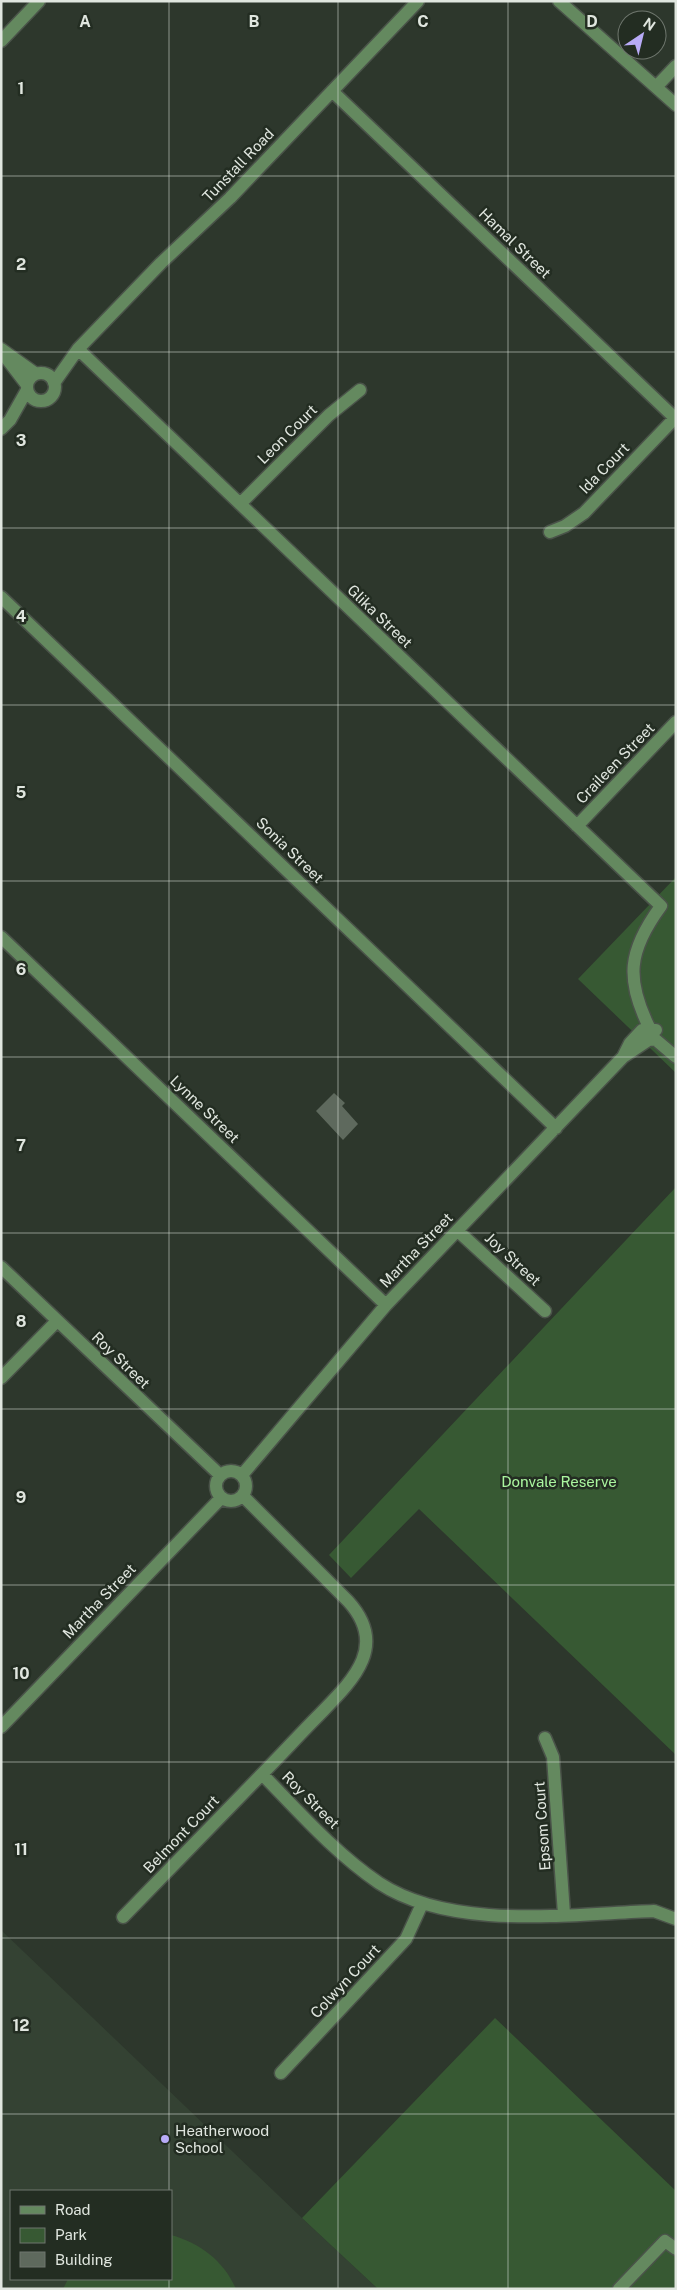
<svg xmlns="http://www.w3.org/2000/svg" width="677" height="2290" font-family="'Public Sans',sans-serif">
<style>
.built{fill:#344233;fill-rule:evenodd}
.green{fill:#375933}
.building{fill:#5e695d}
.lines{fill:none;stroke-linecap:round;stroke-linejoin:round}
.minor-casing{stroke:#4a5349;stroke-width:15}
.minor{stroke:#64895f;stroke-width:12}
.grid{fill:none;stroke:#e0e6df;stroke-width:1;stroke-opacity:0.55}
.poi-dot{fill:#b8abf7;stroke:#232d22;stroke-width:2}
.labels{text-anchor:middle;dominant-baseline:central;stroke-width:5;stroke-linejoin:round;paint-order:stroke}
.street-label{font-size:15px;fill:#e0e6df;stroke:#232d22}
.park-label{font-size:15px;fill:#aaf69f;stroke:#232d22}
.poi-label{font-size:15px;fill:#e0e6df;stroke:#232d22;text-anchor:start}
.grid-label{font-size:16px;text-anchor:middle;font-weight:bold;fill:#e0e6df;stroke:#232d22;stroke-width:5;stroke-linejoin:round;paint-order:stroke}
</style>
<rect width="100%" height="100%" fill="#2d372c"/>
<path class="built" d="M 1,1930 L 302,2218 L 378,2289 L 1,2289 ZM 11,2191 L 171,2191 L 171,2279 L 11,2279 Z"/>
<path class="green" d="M 676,877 L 676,1073 L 578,979 Z
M 676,1187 L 676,1755 L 419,1509 L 351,1578 L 329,1555 Z
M 495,2018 L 676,2191 L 676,2289 L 378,2289 L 302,2218 Z
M 171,2235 C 200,2243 224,2261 236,2289 L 63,2289 L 68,2279 L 171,2279 Z"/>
<path class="building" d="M 334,1093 L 345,1103 L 342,1106 L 358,1124 L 343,1140 L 316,1111 Z"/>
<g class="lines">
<g class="minor-casing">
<path id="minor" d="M 559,1 L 676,105
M 1,41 L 39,1
M 656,87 L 676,66
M 332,91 L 676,419
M 1,349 L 36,374
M 78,349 L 661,906 C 628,951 625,979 650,1029
M 4,355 L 27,385
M27 387a14 14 0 1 1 28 0a14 14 0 1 1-28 0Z
M 54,383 L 78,349 L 161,263 L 230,198 L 418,1
M 1,429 L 10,420 L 27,390
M 240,504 L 329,415 L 360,390
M 550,532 L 565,526 L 584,513 L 675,418
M 1,597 L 556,1128
M 577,826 L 676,722
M 1,937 L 386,1305
M 623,1057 L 630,1043 L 642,1030 L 656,1030
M 458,1231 L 545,1311
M 1,1267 L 220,1475
M 1,1378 L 57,1321
M216 1486a15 15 0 1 1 30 0a15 15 0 1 1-30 0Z
M 242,1475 L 386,1305 L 623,1057 L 650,1039 L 656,1040 L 676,1057
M 243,1496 L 348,1601 C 390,1647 351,1682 318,1716 C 299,1735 281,1755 262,1774 C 299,1812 335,1853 379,1883 C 452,1931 570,1914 654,1911 L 676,1919
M 1,1727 L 221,1498
M 545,1738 L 553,1757 L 564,1914
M 123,1917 L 262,1774
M 281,2073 L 406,1939 L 422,1904
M 619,2289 L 665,2241 L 676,2249"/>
</g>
<use href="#minor" class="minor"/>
</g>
<path class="grid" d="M 169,1 L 169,2191M 338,1 L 338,2289M 508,1 L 508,2289M 1,176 L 676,176M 1,352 L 676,352M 1,528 L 676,528M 1,705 L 676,705M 1,881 L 676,881M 1,1057 L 676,1057M 1,1233 L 676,1233M 1,1409 L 676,1409M 1,1585 L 676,1585M 1,1762 L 676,1762M 1,1938 L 676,1938M 1,2114 L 676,2114M 169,2279 L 169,2289"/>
<circle class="poi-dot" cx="165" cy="2139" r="5"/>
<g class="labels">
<g class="street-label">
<text transform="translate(238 165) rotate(-46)">Tunstall Road</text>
<text transform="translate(515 243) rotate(44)">Hamal Street</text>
<text transform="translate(287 434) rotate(-45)">Leon Court</text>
<text transform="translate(604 468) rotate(-46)">Ida Court</text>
<text transform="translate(380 616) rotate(44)">Glika Street</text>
<text transform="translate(615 763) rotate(-46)">Craileen Street</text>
<text transform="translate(290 850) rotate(44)">Sonia Street</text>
<text transform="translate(205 1109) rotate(44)">Lynne Street</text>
<text transform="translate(416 1250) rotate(-46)">Martha Street</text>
<text transform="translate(513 1259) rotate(43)">Joy Street</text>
<text transform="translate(121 1360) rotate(44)">Roy Street</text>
<text transform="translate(99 1601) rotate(-46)">Martha Street</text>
<text transform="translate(311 1800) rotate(45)">Roy Street</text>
<text transform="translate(542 1826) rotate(-94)">Epsom Court</text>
<text transform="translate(181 1834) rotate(-46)">Belmont Court</text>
<text transform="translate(345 1981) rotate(-47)">Colwyn Court</text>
</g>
<g class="park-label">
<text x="559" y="1481">Donvale Reserve</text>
</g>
<g class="poi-label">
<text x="175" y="2130">Heatherwood<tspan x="175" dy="17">School</tspan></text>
</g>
</g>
<g class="grid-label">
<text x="85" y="27">A</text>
<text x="254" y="27">B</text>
<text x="423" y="27">C</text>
<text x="592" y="27">D</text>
<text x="21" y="94">1</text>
<text x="21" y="270">2</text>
<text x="21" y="446">3</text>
<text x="21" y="622">4</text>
<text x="21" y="798">5</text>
<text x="21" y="975">6</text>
<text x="21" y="1151">7</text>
<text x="21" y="1327">8</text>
<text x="21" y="1503">9</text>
<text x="21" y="1679">10</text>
<text x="21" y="1855">11</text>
<text x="21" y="2031">12</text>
</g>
<rect width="677" height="2290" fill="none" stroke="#e0e6df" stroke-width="5"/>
<rect x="10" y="2190" width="162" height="90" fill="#232d22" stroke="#6f776e"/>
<rect x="20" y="2206" width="25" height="8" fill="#64895f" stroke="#6f776e"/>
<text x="55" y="2215" font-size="15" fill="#e0e6df">Road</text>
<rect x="20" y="2228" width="25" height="15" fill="#375933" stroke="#6f776e"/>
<text x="55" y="2240" font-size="15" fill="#e0e6df">Park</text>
<rect x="20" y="2252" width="25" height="15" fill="#5e695d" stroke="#6f776e"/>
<text x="55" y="2265" font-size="15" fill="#e0e6df">Building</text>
<g transform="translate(642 35) rotate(35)"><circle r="24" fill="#232d22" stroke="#6f776e"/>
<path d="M0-4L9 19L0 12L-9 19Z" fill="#b8abf7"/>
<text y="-8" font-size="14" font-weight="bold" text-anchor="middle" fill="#e0e6df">N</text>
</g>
</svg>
